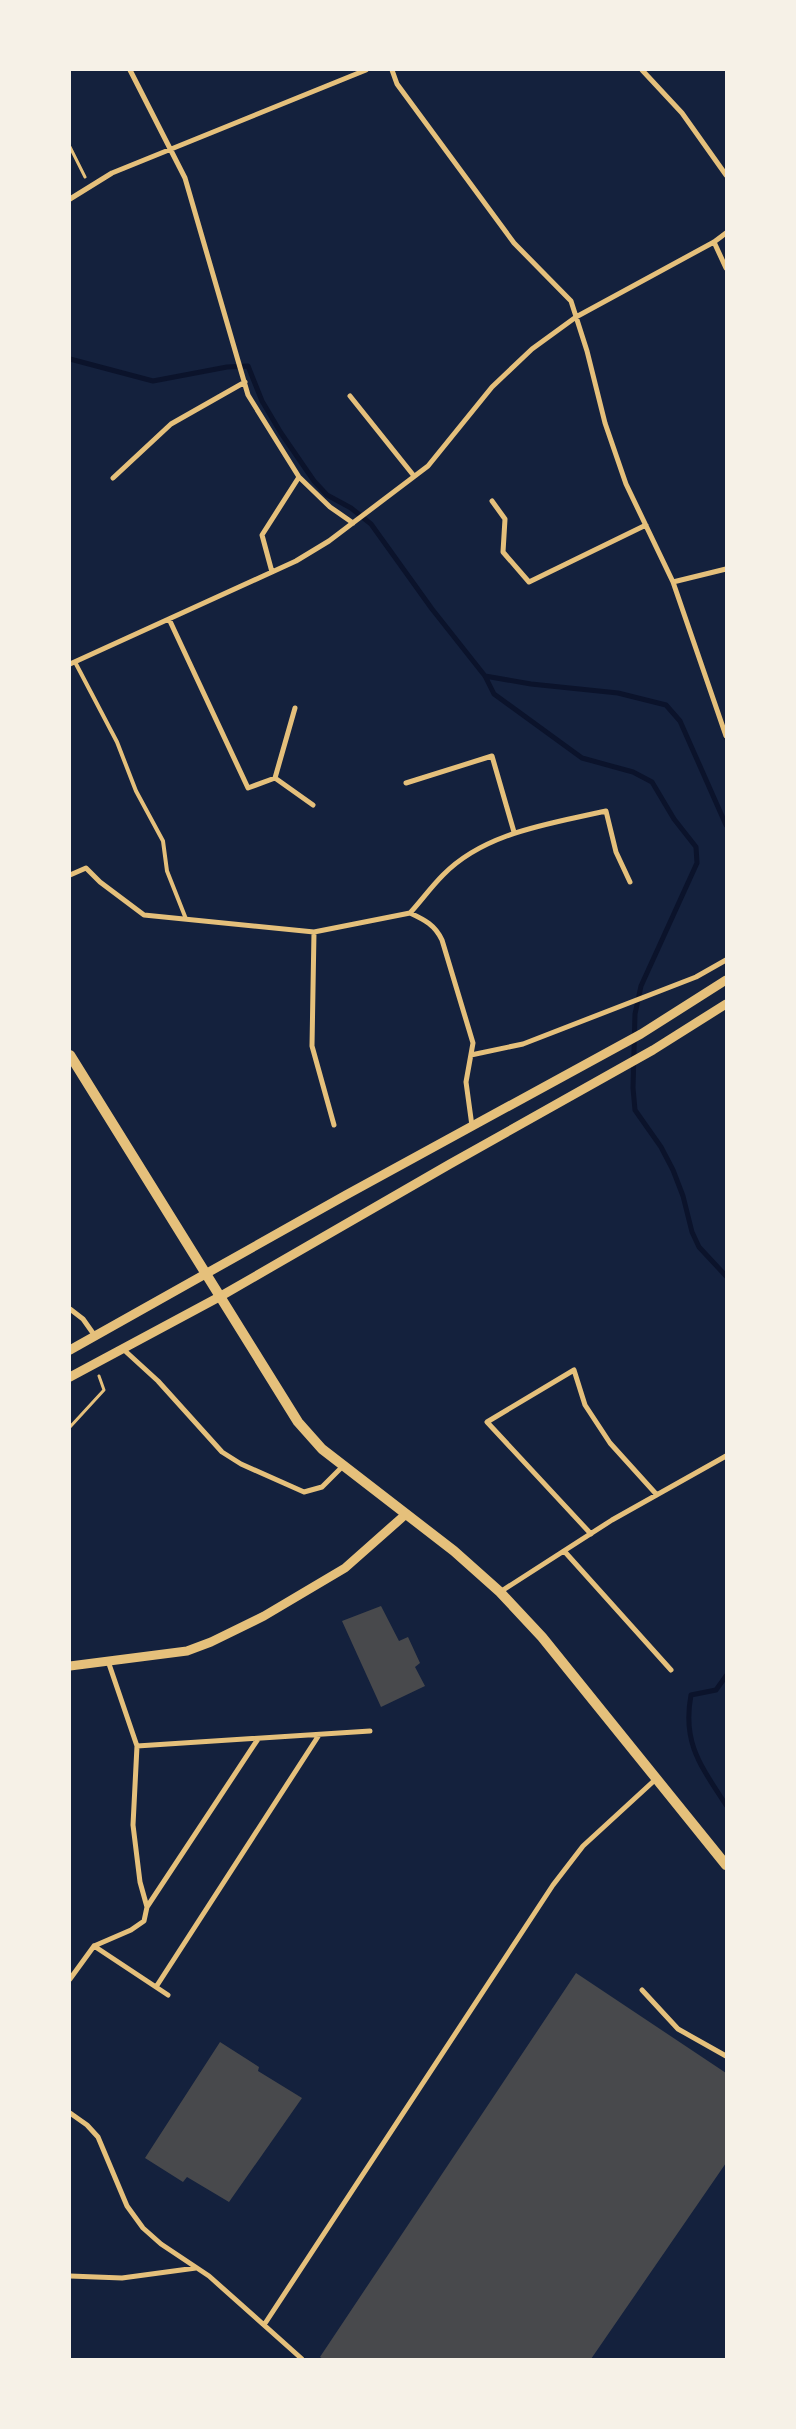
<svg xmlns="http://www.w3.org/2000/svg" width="796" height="2429" font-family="'Archivo Narrow',sans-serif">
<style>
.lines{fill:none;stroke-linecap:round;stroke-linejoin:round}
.stream{stroke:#0b132b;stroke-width:5}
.building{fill:#48494c}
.path{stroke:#e5c07b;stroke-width:3}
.service{stroke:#e5c07b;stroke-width:4}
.minor{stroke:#e5c07b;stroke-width:5}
.tertiary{stroke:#e5c07b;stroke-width:9}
.secondary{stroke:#e5c07b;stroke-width:10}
</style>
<rect width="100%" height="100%" fill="#14213d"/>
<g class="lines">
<path class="stream" d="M 70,359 L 153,381 L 227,367 L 248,366 L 262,401 L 281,433 L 314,481 L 327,495 L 351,508 L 371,524 L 432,609 L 485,676 L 494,694 L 582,758 L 633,772 L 652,782 L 674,819 L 696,847 L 697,863 L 641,986 L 635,1014 L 633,1088 L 635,1110 L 661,1147 L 673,1170 L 683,1196 L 692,1232 L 699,1247 L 726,1276
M 485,676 L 531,684 L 618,693 L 666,705 L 680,721 L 726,825
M 726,1676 L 716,1690 L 691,1695 C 682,1743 701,1766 726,1805"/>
</g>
<path class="building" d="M 381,1606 L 399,1641 L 408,1637 L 420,1663 L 415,1667 L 425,1686 L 381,1707 L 342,1621 Z
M 576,1973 L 726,2073 L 726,2163 L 591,2359 L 323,2359 L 320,2357 Z
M 220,2042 L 259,2067 L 258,2071 L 302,2098 L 229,2202 L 187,2177 L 183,2182 L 145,2158 Z"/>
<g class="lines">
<path class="path" d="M 70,147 L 85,177
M 70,1427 L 104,1390 L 99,1376"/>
<path class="service" d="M 75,662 L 117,742 L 136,791 L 163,841 L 167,871 L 186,919"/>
<path class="minor" d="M 130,70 L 185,178 L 248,395 L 299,477 L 330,507 L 353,523
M 392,70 L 397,84 L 514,243 L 571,301 L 587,351 L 605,423 L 626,484 L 673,582 L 726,736
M 642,70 L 682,113 L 726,175
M 70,199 L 112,173 L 366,70
M 714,242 L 726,268
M 350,396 L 414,476
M 113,478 L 171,424 L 245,382
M 492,501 L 505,519 L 503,552 L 529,582 L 646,525
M 272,572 L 262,535 L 299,477
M 673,582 L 726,569
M 169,619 L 248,788 L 275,778 L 313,805
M 70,664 L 296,561 L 329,541 L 428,466 L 492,387 L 532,349 L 576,317 L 714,242 L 726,233
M 275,778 L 295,708
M 406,783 L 492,756 L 514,832
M 70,875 L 86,868 L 100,882 L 144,915 L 314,932 L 410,913 C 425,920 435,925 442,940 L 473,1043 L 466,1082 L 472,1126
M 410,913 C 421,901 431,887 443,875 C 485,832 550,824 606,811 L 616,852 L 630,882
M 314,932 L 312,1046 L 334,1125
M 471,1055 L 523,1044 L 696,977 L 726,960
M 70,1309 L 83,1319 L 95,1336
M 123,1349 L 158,1381 L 222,1452 L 241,1464 L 304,1492 L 322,1487 L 343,1466
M 591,1534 L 487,1422 L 574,1370 L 585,1405 L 610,1443 L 657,1495
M 565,1552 L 671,1670
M 500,1592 L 612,1520 L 726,1456
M 137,1746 L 370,1731
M 147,1907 L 258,1739
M 94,1946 L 168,1995
M 70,1979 L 94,1946 L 131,1930 L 144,1921 L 147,1907 L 140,1882 L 133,1825 L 137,1746 L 108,1661
M 156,1987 L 319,1735
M 642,1990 L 678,2029 L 726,2056
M 70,2113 L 87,2125 L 98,2137 L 127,2206 L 143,2228 L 161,2244 L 209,2276 L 302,2359
M 70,2276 L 122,2278 L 196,2268
M 264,2325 L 553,1885 L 583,1846 L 656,1779"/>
<path class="tertiary" d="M 70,1350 L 346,1195 L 641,1034 L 726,980
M 70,1377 L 221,1296 L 450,1164 L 653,1050 L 726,1004
M 70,1666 L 187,1651 L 211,1642 L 264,1616 L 345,1568 L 406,1514"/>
<path class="secondary" d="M 70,1055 L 298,1422 L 322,1449 L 454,1551 L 500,1592 L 542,1637 L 726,1865"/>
</g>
<rect width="796" height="2429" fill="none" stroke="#f6f1e7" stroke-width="142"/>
</svg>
